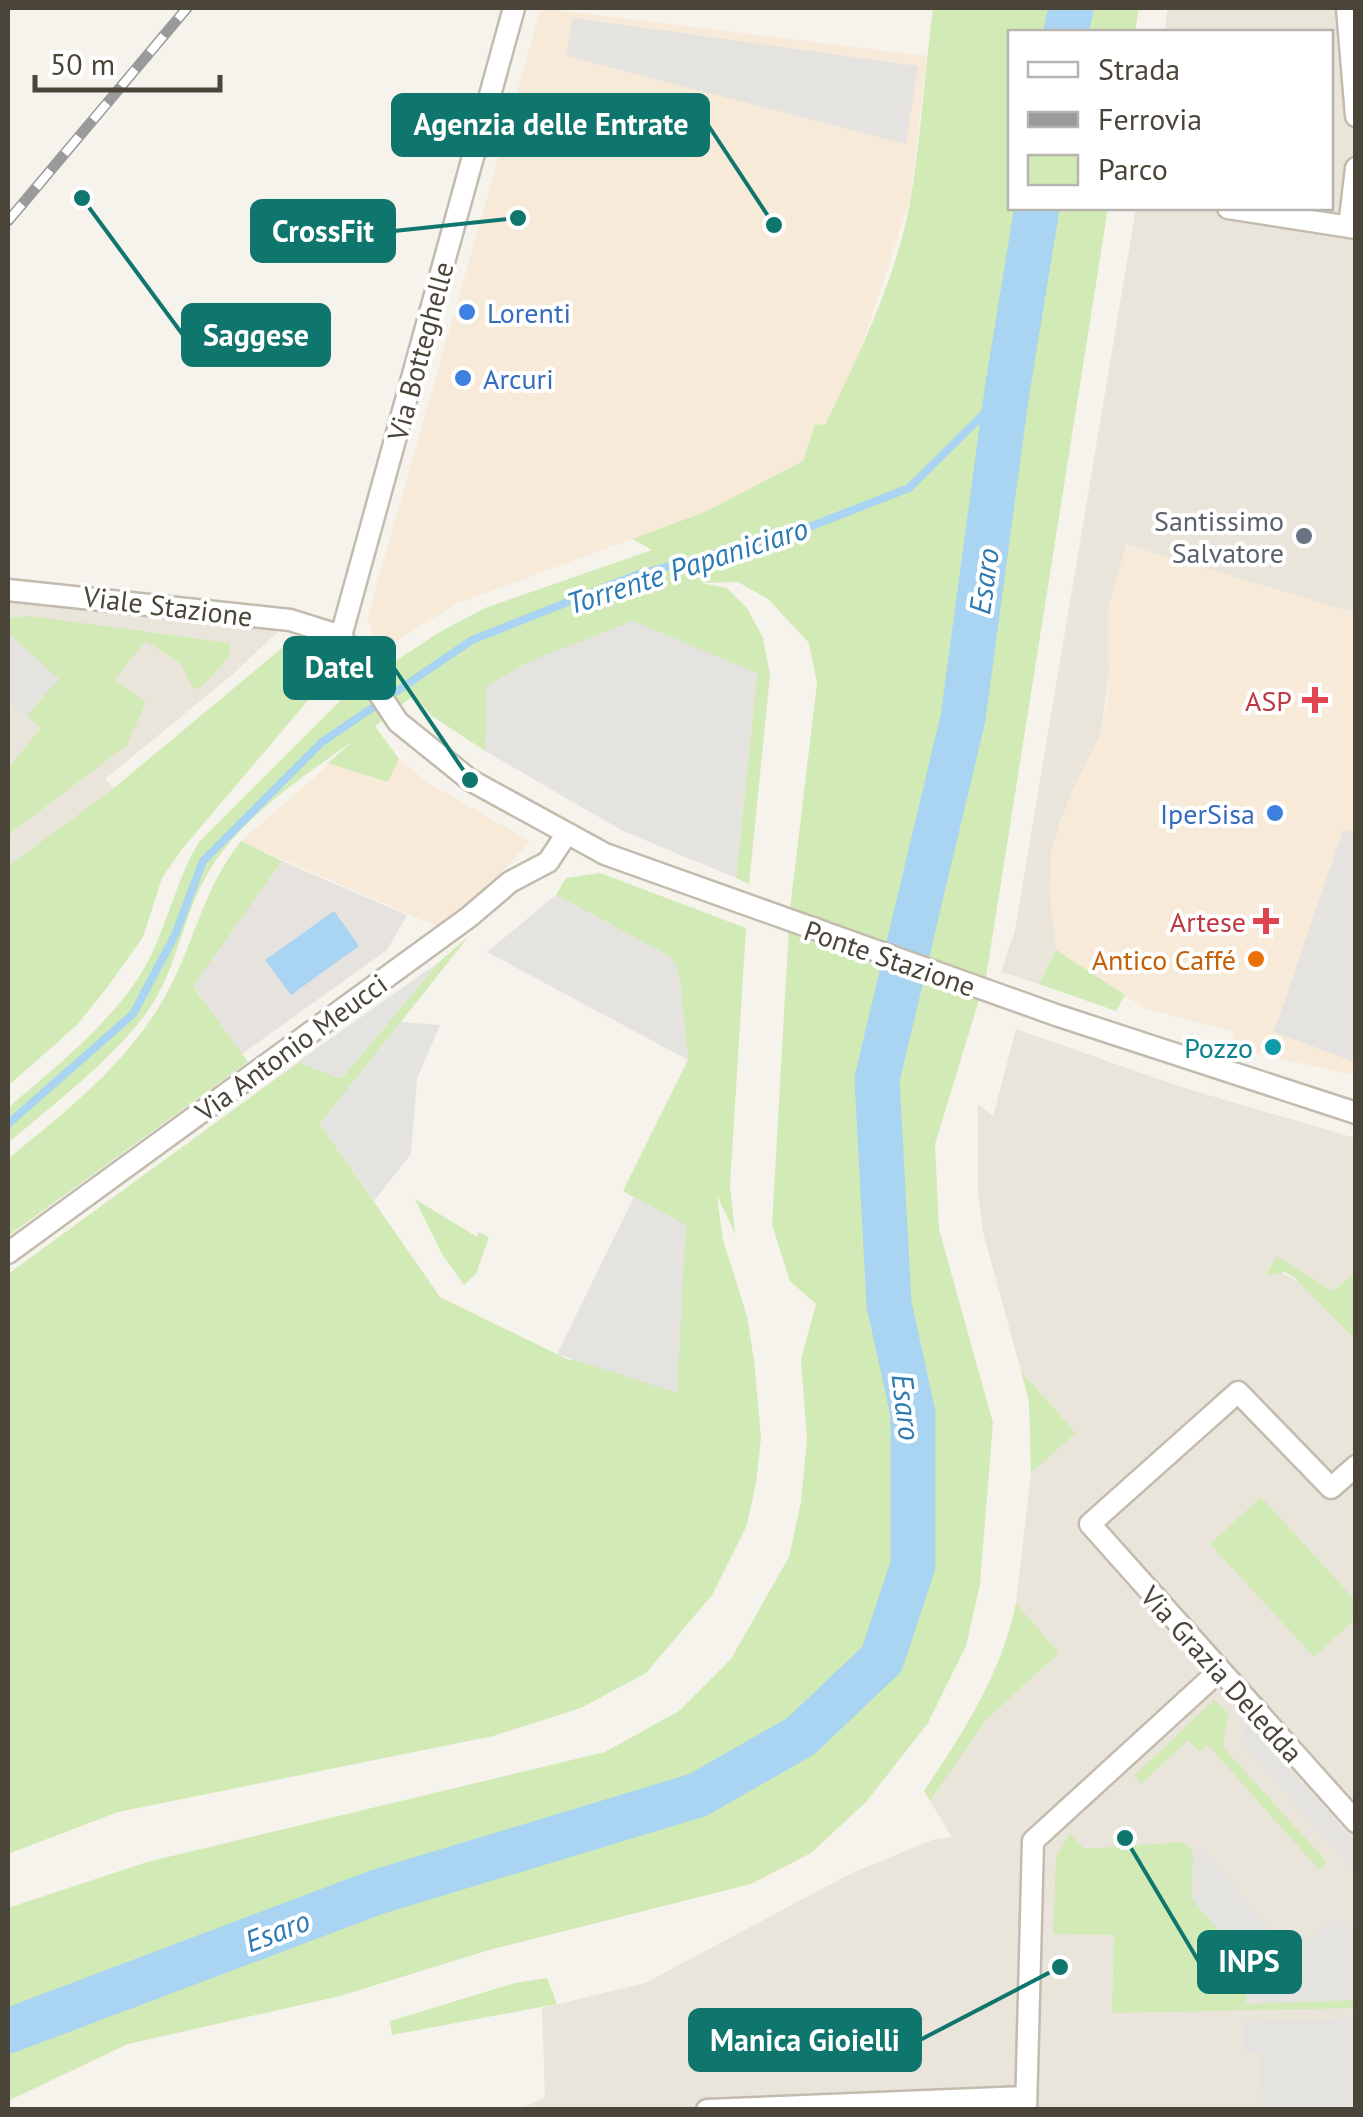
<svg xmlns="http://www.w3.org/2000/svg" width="1363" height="2117" font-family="'PT Sans',sans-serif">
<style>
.residential{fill:#eae5da}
.commercial{fill:#f7ead8}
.industrial{fill:#e6e2dd}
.green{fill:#d2eab5}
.parking{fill:#e5e3e0}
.water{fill:#a9d4f2}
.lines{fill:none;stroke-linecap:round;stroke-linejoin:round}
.stream{stroke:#a9d4f2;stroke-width:8}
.river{stroke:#a9d4f2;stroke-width:45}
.street-casing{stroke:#c2bbae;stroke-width:25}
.street{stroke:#fff;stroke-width:20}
.rail-casing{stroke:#9a9a9a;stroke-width:11}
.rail{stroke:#fff;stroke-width:8;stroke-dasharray:22;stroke-linecap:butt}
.shop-dot{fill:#3f7fe0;stroke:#fff;stroke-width:4}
.worship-dot{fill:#6b7280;stroke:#fff;stroke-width:4}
.health-dot{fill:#e0444e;stroke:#fff;stroke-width:4}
.food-dot{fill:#e8710a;stroke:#fff;stroke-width:4}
.culture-dot{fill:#0f9aa8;stroke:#fff;stroke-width:4}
.labels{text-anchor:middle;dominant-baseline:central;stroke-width:8;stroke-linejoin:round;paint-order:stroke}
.shop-label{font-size:28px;fill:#366cbe;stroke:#fff;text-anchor:start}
.street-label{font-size:28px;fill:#4b4439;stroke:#fff}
.worship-label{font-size:28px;fill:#5b616d;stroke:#fff;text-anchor:end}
.health-label{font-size:28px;fill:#be3a42;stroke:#fff;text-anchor:end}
.food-label{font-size:28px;fill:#c56008;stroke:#fff;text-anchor:end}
.culture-label{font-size:28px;fill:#0d838f;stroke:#fff;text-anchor:end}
.water-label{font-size:30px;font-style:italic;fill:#2e7ab2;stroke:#fff}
.leader{fill:none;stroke:#0f766e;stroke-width:4}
.callout-dot{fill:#0f766e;stroke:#fff;stroke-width:4}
.callout{fill:#0f766e;stroke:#0f766e;stroke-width:4}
.callout-label{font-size:30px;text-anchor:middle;font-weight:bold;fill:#fff}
</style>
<rect width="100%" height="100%" fill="#f6f3ec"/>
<path class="residential" d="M 1168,8 L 1355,8 L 1355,613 L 1126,545 L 1101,733 L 1060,821 L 1050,894 L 1056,950 L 1039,984 L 1001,972 L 1015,930 L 1136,208 L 1330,208 L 1330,32 L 1164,32 Z
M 8,590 L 290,620 L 232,675 L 105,779 L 114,788 L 8,866 Z
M 1016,1029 L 1181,1087 L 1355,1138 L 1355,1271 L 1333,1291 L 1277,1257 L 1280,1272 L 1300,1282 L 1355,1339 L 1355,2109 L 518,2110 L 545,2097 L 542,2008 L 645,1983 L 850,1874 L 932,1840 L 952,1837 L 930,1801 L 985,1721 L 1059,1653 L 1016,1603 L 1031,1473 L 1076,1433 L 1021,1371 L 983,1232 L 978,1193 L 978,1104 L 993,1116 Z"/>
<path class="commercial" d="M 541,8 L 927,56 L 910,200 L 857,360 L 824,426 L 815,424 L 803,461 L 705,512 L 456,604 L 380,651 L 367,619 Z
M 1126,545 L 1355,613 L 1355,1075 L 1230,1048 L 1234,1032 L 1144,1008 L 1056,950 L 1050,894 L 1051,851 L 1070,795 L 1101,733 L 1109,691 L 1108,609 Z
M 374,726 L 399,759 L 428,783 L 530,841 L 491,884 L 436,926 L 241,841 Z"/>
<path class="industrial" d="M 282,861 L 407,915 L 387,950 L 242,1054 L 193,985 Z"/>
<path class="green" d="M 933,8 L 1139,8 L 1135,32 L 1011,32 L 1011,208 L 1108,208 L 986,977 L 935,1144 L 939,1229 L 993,1423 L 980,1584 L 966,1646 L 928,1723 L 866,1802 L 811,1853 L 751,1884 L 489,1950 L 340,1996 L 128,2044 L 8,2101 L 8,1908 L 147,1862 L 605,1752 L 679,1711 L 731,1659 L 789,1557 L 801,1502 L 807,1439 L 801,1360 L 816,1304 L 790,1281 L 772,1225 L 790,910 L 817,683 L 809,643 L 768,599 L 738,582 L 701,583 L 727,588 L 747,608 L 763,638 L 770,675 L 749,884 L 736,878 L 757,673 L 488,686 L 485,751 L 432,716 L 414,695 L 375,726 L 399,759 L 388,782 L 328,763 L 353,741 C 301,778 234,822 204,880 C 180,925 175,978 142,1019 C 103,1067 54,1104 8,1143 L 8,1108 C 52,1070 101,1031 135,983 C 164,942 172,887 199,842 L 349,692 L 438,633 L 485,608 L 652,550 L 632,539 L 705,512 L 803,461 L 815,424 L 825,425 C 859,355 898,275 911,197 C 921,135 925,70 933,8 Z
M 30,616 L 229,643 L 230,656 L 200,688 L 193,689 L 181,664 L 146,641 L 114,680 L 146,702 L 127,745 L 8,835 L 8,769 L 41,728 L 27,715 L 59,679 L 8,633 L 8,618 Z
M 282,648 L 332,672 L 183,848 L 162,878 L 143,937 L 106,989 L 77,1025 L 8,1086 L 8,866 L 114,788 Z
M 241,841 L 282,861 L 193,986 L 248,1062 L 8,1236 L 8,1159 C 66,1111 124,1067 163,1000 C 195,945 200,893 241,841 Z
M 600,873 L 746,928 L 730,1186 L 735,1233 L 717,1196 L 723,1240 L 747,1316 L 754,1360 L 761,1438 L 756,1483 L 747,1525 L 712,1595 L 646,1673 L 581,1708 L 493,1736 L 118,1812 L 8,1854 L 8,1274 L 299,1062 L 341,1079 L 439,962 L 469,936 L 320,1124 L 440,1297 L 571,1361 L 686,1226 L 623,1191 L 688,1060 L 679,973 L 671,957 L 556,895 L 566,878 Z
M 1056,950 L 1125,995 L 1116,1011 L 1039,984 Z
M 415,1199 L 477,1237 L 479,1232 L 489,1237 L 476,1274 L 464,1285 L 442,1254 Z
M 1277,1256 L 1333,1291 L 1355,1272 L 1355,1339 L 1295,1278 L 1285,1272 L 1265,1276 Z
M 1021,1371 L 1076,1433 L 1031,1473 L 1029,1402 Z
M 1261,1497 L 1355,1600 L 1355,1619 L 1314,1657 L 1210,1544 Z
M 1016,1603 L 1059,1653 L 985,1721 L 930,1801 L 924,1791 C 964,1731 1001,1675 1016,1603 Z
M 1214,1700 L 1228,1713 L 1223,1747 L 1327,1862 L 1319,1870 L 1208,1745 L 1200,1752 L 1188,1740 L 1141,1784 L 1134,1776 Z
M 1070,1833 L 1084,1849 L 1184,1842 L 1193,1851 L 1193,1899 L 1246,1934 L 1246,2004 L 1355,2000 L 1355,2008 L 1112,2013 L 1114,1935 L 1053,1934 L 1056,1857 Z
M 547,1978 L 557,2004 L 392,2035 L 390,2021 L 515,1983 Z"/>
<path class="parking" d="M 573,18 L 918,66 L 906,144 L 566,56 Z
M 633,621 L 757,673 L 736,878 L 623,831 L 485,751 L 487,686 L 528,662 Z
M 8,633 L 59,679 L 27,715 L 8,699 Z
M 1343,830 L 1355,833 L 1355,1062 L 1274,1032 Z
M 556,895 L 671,957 L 679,973 L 688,1060 L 487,952 Z
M 439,962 L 341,1079 L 299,1062 L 299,1061 Z
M 401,1022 L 440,1025 L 417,1079 L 411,1154 L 374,1201 L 320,1124 Z
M 634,1197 L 686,1225 L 677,1393 L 557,1354 Z
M 1245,1721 L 1355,1842 L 1355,1873 L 1241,1742 Z
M 1200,1844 L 1291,1955 L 1333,1919 L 1355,1931 L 1355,2000 L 1246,2004 L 1246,1935 L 1222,1934 L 1192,1899 L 1193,1851 Z
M 1355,2019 L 1355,2108 L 1262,2109 L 1260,2053 L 1243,2052 L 1244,2021 Z"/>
<path class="water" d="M 334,911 L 359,946 L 291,995 L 265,960 Z"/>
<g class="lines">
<path class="stream" d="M 8,1124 L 133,1014 L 175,935 L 203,861 L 322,742 L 472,640 L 636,575 L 794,533 L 909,488 L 1007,391"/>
<path class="river" d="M 1066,32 L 1071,8
M 8,2031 L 377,1892 L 698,1795 L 801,1736 L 882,1659 L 913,1565 L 913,1414 L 889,1304 L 877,1079 L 963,718 L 1007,391 L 1037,208"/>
<g class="street-casing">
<path id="street" d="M 1347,8 L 1356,116
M 1228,208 L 1356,228
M 1349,227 L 1356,168
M 8,590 L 290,620 L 341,636 L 398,722 L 470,780 L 605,854 L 1056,1015 L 1356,1113
M 341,636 L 514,8
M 8,1253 L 469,917 L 510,882 L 548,862 L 566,835
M 1356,1466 L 1331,1488 L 1238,1392 L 1090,1524 L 1356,1822
M 707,2110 L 1026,2097
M 1026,2110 L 1033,1841 L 1219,1671"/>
</g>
<use href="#street" class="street"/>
<g class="rail-casing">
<path id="rail" d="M 8,221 L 187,8"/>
</g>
<use href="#rail" class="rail"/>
</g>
<g class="shop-dot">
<circle cx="467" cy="312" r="10"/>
<circle cx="463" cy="378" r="10"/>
<circle cx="1275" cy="813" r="10"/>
</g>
<circle class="worship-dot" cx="1304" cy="536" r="10"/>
<g class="health-dot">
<path d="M1310 685h10v10h10v10h-10v10h-10v-10h-10v-10h10z"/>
<path d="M1261 906h10v10h10v10h-10v10h-10v-10h-10v-10h10z"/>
</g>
<circle class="food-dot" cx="1256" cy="959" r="10"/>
<circle class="culture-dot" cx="1273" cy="1047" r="10"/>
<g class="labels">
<g class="shop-label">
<text x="487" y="312">Lorenti</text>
<text x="483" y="378">Arcuri</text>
<text x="1255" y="813" text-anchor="end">IperSisa</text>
</g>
<g class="street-label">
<text transform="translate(420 351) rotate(-75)">Via Botteghelle</text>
<text transform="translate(168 606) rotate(7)">Viale Stazione</text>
<text transform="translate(890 958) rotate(19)">Ponte Stazione</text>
<text transform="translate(291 1047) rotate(-36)">Via Antonio Meucci</text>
<text transform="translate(1222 1674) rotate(48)">Via Grazia Deledda</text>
</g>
<g class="worship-label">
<text x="1284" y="520">Santissimo<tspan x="1284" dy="32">Salvatore</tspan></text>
</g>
<g class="health-label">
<text x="1292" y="700">ASP</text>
<text x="1246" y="921">Artese</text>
</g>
<g class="food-label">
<text x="1236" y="959">Antico Caffé</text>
</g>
<g class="culture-label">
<text x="1253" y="1047">Pozzo</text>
</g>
<g class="water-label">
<text transform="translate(687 565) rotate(-18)">Torrente Papaniciaro</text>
<text transform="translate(983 581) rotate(-82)">Esaro</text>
<text transform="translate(907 1407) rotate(83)">Esaro</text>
<text transform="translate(277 1930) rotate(-21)">Esaro</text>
</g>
</g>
<path class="leader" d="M774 225L708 125M518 218L394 231M82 198L183 335M470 780L394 668M1125 1838L1199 1962M1060 1967L920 2040"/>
<g class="callout-dot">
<circle cx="774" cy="225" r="10"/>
<circle cx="518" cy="218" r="10"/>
<circle cx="82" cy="198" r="10"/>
<circle cx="470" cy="780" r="10"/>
<circle cx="1125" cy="1838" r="10"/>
<circle cx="1060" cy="1967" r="10"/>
</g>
<g class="callout">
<rect x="393" y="95" width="315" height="60" rx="10"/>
<rect x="252" y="201" width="142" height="60" rx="10"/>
<rect x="183" y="305" width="146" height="60" rx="10"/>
<rect x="285" y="638" width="109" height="60" rx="10"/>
<rect x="1199" y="1932" width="101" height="60" rx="10"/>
<rect x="690" y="2010" width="230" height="60" rx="10"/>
</g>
<g class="callout-label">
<text x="551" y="135">Agenzia delle Entrate</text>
<text x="323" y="242">CrossFit</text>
<text x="256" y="346">Saggese</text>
<text x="339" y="678">Datel</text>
<text x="1249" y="1972">INPS</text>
<text x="805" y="2051">Manica Gioielli</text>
</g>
<rect width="1363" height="2117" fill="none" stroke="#4b4439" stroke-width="20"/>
<rect x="1008" y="30" width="325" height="180" fill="#ffffff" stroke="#b7b4b0" stroke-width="2.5"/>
<rect x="1028" y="62" width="50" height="15" fill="#ffffff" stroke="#b7b4b0" stroke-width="2.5"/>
<text x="1098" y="80" font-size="30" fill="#4b4439">Strada</text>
<rect x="1028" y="112" width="50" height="15" fill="#9a9a9a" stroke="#b7b4b0" stroke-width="2.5"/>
<text x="1098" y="130" font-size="30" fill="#4b4439">Ferrovia</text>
<rect x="1028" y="155" width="50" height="30" fill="#d2eab5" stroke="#b7b4b0" stroke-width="2.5"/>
<text x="1098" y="180" font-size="30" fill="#4b4439">Parco</text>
<path d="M35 75v15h185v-15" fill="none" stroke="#4b4439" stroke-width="5"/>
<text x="50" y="75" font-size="30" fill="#4b4439" stroke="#ffffff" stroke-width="8" paint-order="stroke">50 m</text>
</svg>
